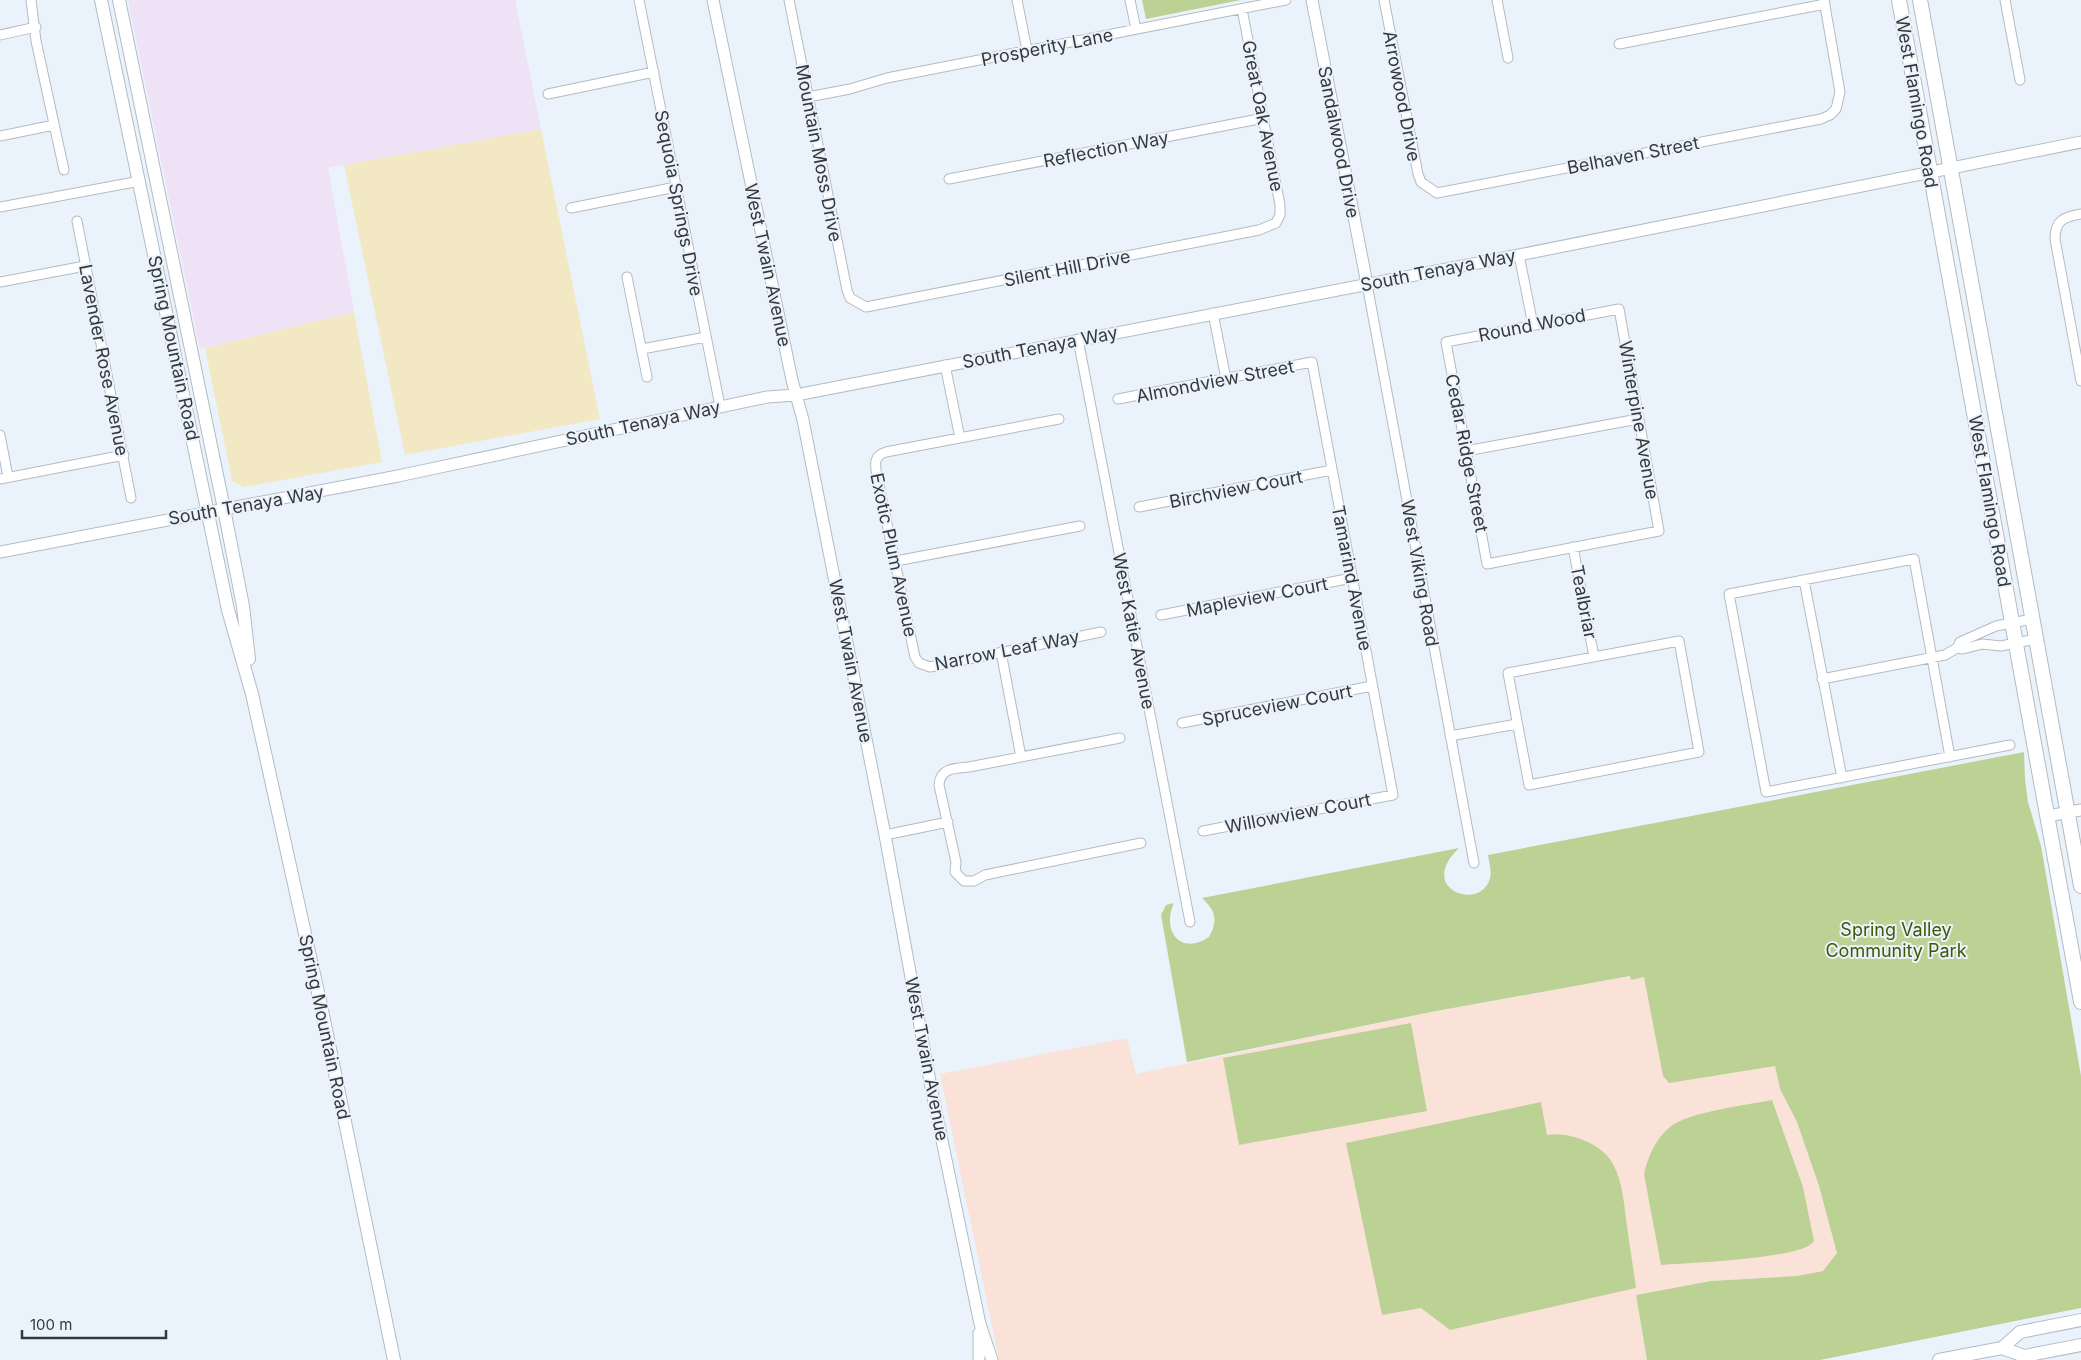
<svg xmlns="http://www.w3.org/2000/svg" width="2081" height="1360" font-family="Inter,sans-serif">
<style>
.commercial{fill:#efe2f6}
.education{fill:#fbe2d9}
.green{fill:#bcd295}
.sand{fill:#f2e8c3}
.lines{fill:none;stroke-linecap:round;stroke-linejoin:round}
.minor-casing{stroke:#b3bbc3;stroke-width:11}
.tertiary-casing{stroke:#b3bbc3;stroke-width:13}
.secondary-casing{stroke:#b3bbc3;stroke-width:14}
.primary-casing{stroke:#b3bbc3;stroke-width:16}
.minor{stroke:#fff;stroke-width:9}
.tertiary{stroke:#fff;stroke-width:11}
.secondary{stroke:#fff;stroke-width:12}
.primary{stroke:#fff;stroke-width:14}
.labels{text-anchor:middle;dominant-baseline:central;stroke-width:4;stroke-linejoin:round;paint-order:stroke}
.street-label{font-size:18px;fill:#36393c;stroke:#eaf3fc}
.park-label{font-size:18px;fill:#425704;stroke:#eaf3fc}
</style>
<rect width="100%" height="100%" fill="#eaf3fc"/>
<path class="commercial" d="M 128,0 L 515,0 L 541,129 L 328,168 L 354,312 L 200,349 Z"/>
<path class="education" d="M 1631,976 L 1632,979 L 1644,977 L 1771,1049 L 1780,1089 L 1797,1122 L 1819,1186 L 1832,1233 L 1837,1253 L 1823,1271 L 1797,1276 L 1711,1281 L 1636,1295 L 1647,1360 L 999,1360 L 940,1074 L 1127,1038 L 1136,1074 L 1431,1012 Z"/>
<path class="green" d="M 1142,0 L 1241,0 L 1146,19 Z
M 2024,752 L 2025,779 L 2028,802 L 2041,846 L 2081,1076 L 2081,1308 L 1820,1360 L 1647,1360 L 1636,1295 L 1711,1281 L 1797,1276 L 1823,1271 L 1837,1253 L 1819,1186 L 1797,1122 L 1780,1089 L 1775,1066 L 1669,1083 L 1663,1076 L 1644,977 L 1631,980 L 1630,976 L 1431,1012 L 1187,1062 L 1161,915 L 1166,905 L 1174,903 C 1161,931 1181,956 1209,937 C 1218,921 1216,911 1202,898 L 1459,848 C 1415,890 1482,912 1490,878 C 1492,871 1489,863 1488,855 Z
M 1411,1023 L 1427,1111 L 1239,1145 L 1223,1058 Z
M 1772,1100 L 1803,1187 L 1814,1241 C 1805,1259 1686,1263 1661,1265 L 1644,1174 C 1648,1157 1655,1139 1670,1127 C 1688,1112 1747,1105 1772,1100 Z
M 1541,1102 L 1547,1135 C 1569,1131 1604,1144 1614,1166 C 1622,1182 1624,1201 1626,1219 C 1629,1242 1633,1265 1636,1288 L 1450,1330 L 1421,1308 L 1382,1315 L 1346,1143 Z"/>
<path class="sand" d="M 541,129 L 600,419 L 405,455 L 344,165 Z
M 354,312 L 382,462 L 244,487 L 232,481 L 205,348 Z"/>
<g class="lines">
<g class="minor-casing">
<path id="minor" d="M 31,0 L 36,41 L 64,170
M 639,0 L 720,406
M 789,0 L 847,290 L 850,298 L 866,307 L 1259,230 L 1276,223 L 1280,215 L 1280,205 L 1242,9
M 1017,0 L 1027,50
M 1130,0 L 1136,29
M 1384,0 L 1418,174 L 1421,182 L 1437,193 L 1821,119 L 1830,115 L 1836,109 L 1840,92 L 1824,0
M 1497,0 L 1508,58
M 2005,0 L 2020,80
M 0,35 L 36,27
M 1619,44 L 1825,4
M 548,94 L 654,72
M 808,97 L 850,89 L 887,78 L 1286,0
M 0,136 L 54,125
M 949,179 L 1264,118
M 0,207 L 140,181
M 571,208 L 676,187
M 2081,214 C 2064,217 2055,220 2055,239 L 2081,381
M 77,221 L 131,498
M 1519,255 L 1533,325
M 627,277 L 647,377
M 0,282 L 85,266
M 1367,284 L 1474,863
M 1619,309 L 1659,531 L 1487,564 L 1446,342 Z
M 1213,313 L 1226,379
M 1078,339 L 1190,922
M 642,349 L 706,337
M 945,365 L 960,438
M 1118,399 L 1312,362 L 1393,795 L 1203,831
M 1059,419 L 886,452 C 873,456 875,465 877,476 L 915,657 L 919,663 L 930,667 L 1101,632
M 0,435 L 8,477
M 1466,451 L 1638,419
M 0,479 L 124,455
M 1139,507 L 1332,470
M 1573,547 L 1594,657
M 896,561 L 1080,526
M 1804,580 L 1842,778
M 1161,615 L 1352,578
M 1679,641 L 1699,752 L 1529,785 L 1508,673 Z
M 1957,648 L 1963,649 L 1982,644 L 2001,646 L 2036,639
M 1001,652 L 1021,757
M 1822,679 L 1945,655 L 1957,648 L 1960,642 L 1996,626 L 2032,619
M 1182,723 L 1372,686
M 1450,736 L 1517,724
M 1120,738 L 969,767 C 955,768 940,768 939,785 L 956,862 L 955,872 L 964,881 L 974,881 L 985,875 L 1141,843
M 1950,757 L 1914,559 L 1729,594 L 1766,792 L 2010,745
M 885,835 L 948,822"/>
</g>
<g class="tertiary-casing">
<path id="tertiary" d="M 713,0 L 792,380 L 803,420 L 885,835 L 931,1087 L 980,1324 L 992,1360
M 1312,0 L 1367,284
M 0,552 L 398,476 L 767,397 L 796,395 L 1519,255 L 2081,142
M 2048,816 L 2081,810
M 979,1360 L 979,1333"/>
</g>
<g class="secondary-casing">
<path id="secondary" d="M 101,0 L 228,610 L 252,694 L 323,1015 L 394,1360
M 119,0 L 224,509 L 243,606 L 249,659
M 2002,1348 L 2024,1356 L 2081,1345
M 1939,1360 L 2002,1348 L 2020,1332 L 2081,1320"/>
</g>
<g class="primary-casing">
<path id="primary" d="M 1899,0 L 2081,1002
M 1920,0 L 2081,886"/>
</g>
<use href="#minor" class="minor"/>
<use href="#tertiary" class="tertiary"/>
<use href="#secondary" class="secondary"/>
<use href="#primary" class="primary"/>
</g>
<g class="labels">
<g class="street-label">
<text transform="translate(1047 47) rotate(-11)">Prosperity Lane</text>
<text transform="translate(1402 96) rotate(79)">Arrowood Drive</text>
<text transform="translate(1917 102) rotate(80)">West Flamingo Road</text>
<text transform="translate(1263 116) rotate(79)">Great Oak Avenue</text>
<text transform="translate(1339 142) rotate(79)">Sandalwood Drive</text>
<text transform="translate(1106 149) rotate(-11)">Reflection Way</text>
<text transform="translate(819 153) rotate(79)">Mountain Moss Drive</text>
<text transform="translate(1633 155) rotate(-11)">Belhaven Street</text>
<text transform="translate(679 203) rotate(79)">Sequoia Springs Drive</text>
<text transform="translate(768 265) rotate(78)">West Twain Avenue</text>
<text transform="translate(1067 268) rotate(-11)">Silent Hill Drive</text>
<text transform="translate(1438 270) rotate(-11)">South Tenaya Way</text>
<text transform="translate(1532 325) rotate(-11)">Round Wood</text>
<text transform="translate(1040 347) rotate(-11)">South Tenaya Way</text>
<text transform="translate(174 348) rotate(78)">Spring Mountain Road</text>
<text transform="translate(104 360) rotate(79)">Lavender Rose Avenue</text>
<text transform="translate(1215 381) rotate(-11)">Almondview Street</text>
<text transform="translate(1639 420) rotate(80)">Winterpine Avenue</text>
<text transform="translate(643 423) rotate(-12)">South Tenaya Way</text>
<text transform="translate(1467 453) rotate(79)">Cedar Ridge Street</text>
<text transform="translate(1236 489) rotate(-11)">Birchview Court</text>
<text transform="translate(1990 501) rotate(80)">West Flamingo Road</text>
<text transform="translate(246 505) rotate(-10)">South Tenaya Way</text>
<text transform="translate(894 555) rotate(78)">Exotic Plum Avenue</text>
<text transform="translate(1420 573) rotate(80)">West Viking Road</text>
<text transform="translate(1352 578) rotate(79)">Tamarind Avenue</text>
<text transform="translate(1257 597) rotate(-11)">Mapleview Court</text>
<text transform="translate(1584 602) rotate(79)">Tealbriar</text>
<text transform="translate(1134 631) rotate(79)">West Katie Avenue</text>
<text transform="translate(1007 650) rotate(-11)">Narrow Leaf Way</text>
<text transform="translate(851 661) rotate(79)">West Twain Avenue</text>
<text transform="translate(1277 705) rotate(-11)">Spruceview Court</text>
<text transform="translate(1298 813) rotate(-11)">Willowview Court</text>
<text transform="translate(325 1027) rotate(78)">Spring Mountain Road</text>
<text transform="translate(927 1059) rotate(79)">West Twain Avenue</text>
</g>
<g class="park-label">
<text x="1896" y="929">Spring Valley<tspan x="1896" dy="21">Community Park</tspan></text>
</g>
</g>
<path d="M22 1330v8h144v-8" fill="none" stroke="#36393c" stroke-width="2.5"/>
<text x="30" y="1330" font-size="15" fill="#36393c" stroke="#eaf3fc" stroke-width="4" paint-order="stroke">100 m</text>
</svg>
